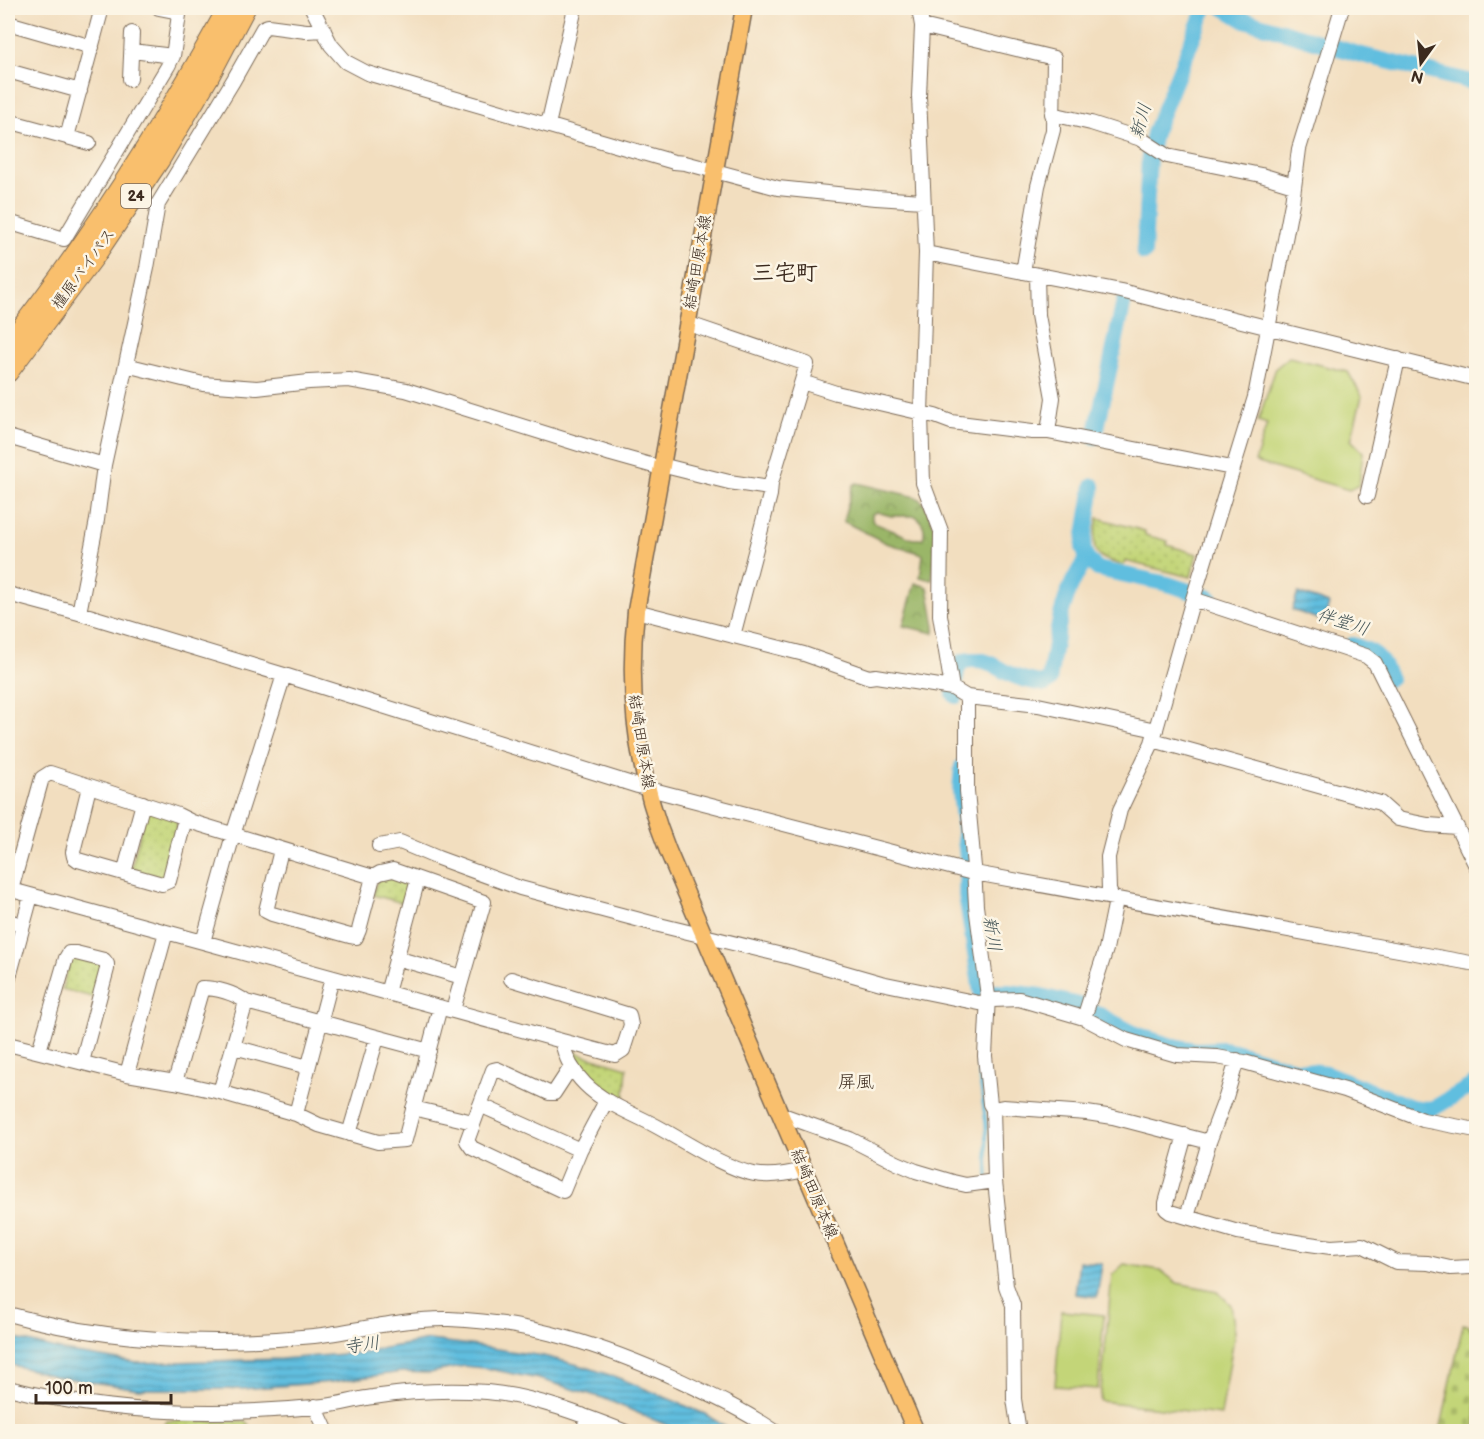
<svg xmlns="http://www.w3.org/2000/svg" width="1484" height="1439" font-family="'Balsamiq Sans','Klee One',sans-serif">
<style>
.forest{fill:url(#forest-crowns);stroke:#6a7043;stroke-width:1.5;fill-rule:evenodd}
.cemetery{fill:url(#cemetery-stones);stroke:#7f804b;stroke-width:1.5}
.park{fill:url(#park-dots);stroke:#7f804b;stroke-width:1.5}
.pitch{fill:#c3d578;stroke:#7f804b;stroke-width:1.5}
.water{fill:url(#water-rules);stroke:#4e747e;stroke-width:1.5}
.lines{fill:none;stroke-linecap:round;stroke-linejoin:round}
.stream{stroke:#61bedf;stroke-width:3}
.river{stroke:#61bedf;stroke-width:16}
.minor-casing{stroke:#7b6956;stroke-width:16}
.major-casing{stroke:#7b6956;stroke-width:19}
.highway-casing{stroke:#7b6956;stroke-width:22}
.minor{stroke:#fff;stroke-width:14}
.major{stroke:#f9bf6d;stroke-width:16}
.highway{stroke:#f9bf6d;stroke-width:20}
.labels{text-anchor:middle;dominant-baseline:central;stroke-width:5;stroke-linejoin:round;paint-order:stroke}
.shield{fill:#fcf5e5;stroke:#75675a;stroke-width:1.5}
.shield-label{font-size:15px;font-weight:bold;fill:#3b2a1e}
.street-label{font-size:16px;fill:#3b2a1e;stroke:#fcf5e5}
.water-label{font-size:18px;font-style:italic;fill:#465658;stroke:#fcf5e5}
.neighbourhood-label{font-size:18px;fill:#3b2a1e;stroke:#fcf5e5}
.district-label{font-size:22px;font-weight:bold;fill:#3b2a1e;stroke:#fcf5e5}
</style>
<defs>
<pattern id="forest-crowns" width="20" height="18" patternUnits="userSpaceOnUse" patternTransform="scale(1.5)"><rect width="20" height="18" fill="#9ab668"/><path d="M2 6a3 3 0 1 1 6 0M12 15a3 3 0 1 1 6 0" fill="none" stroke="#7f9455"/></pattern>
<pattern id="cemetery-stones" width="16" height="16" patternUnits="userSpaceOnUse" patternTransform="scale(1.5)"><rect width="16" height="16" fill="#c3d578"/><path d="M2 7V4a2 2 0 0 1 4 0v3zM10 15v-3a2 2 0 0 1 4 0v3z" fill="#a8b767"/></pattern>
<pattern id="park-dots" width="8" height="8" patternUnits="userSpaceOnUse" patternTransform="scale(1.5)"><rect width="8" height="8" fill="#c3d578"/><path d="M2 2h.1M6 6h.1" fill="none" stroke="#a8b767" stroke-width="1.8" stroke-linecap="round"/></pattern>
<pattern id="water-rules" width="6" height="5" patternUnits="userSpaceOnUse" patternTransform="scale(1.5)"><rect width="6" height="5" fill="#61bedf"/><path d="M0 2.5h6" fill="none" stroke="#519bb4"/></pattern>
</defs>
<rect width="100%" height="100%" fill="#fcf5e5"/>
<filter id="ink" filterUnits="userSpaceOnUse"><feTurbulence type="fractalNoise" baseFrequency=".0167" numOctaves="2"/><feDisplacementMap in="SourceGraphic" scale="12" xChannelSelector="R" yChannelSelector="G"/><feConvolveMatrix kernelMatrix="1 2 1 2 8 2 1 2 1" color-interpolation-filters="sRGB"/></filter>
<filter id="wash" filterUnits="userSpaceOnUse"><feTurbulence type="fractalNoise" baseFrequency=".008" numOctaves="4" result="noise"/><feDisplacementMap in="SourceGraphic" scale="24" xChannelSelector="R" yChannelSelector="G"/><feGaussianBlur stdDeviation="1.35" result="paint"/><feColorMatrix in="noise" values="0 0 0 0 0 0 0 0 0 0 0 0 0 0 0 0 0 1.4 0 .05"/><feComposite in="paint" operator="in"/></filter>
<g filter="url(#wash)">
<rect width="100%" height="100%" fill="#f2debf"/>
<path class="forest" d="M 857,483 L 916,497 L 924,503 L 937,533 L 932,580 L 920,577 L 923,555 L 920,553 L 886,543 L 843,521 L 853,485 ZM 877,512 L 891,516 L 916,516 C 923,523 926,529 923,539 L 913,539 L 874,523 L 872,520 L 872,514 Z
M 915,583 L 928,587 L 935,626 L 934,633 L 903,626 Z"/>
<path class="cemetery" d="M 1463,1324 L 1476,1328 L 1476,1431 L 1440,1431 Z"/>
<path class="park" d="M 1098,518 L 1145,531 L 1145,535 L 1168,541 L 1167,545 L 1197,554 L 1191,577 L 1125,561 L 1123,565 C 1089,557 1092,549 1098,518 Z
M 146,808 L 178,820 L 166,876 L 160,879 L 131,870 Z
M 385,875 L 411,882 L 407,904 L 373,895 L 377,880 Z
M 75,956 L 103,963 L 96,998 L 62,989 L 70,960 Z
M 570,1051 L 627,1068 L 624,1105 L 619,1103 L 581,1075 Z
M 167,1421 L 246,1421 L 249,1424 L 249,1431 L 163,1431 L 163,1426 Z"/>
<path class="pitch" d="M 1289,357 L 1348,372 L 1362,396 L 1351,440 L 1363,452 L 1359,485 L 1349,490 L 1255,462 L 1267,424 L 1258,421 L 1276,368 Z
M 1124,1264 L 1160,1270 L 1177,1283 L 1217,1291 L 1231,1305 L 1235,1331 L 1221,1415 L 1100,1401 L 1112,1275 Z
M 1061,1311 L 1104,1315 L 1098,1389 L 1055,1386 Z"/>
<path class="water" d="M 1298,593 L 1329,604 L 1324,621 L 1292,610 Z
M 1079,1261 L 1102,1264 L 1097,1297 L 1075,1294 Z
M 8,1337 L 64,1351 L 137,1363 L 281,1359 L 357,1353 L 429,1340 L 463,1344 L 543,1356 L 586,1367 L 624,1380 L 705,1414 L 732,1431 L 680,1431 L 603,1398 L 539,1379 L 484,1368 L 464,1366 L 430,1373 L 401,1372 L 332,1382 L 241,1389 L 139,1389 L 59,1377 L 8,1364 Z"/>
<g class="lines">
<path class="stream" d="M 980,1014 L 978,1066 L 986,1124 L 988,1177"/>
<path class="river" d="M 1224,8 L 1242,19 L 1358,54 L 1476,83
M 1144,253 L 1149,157 L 1154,133 L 1205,8
M 1095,437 L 1124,301
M 1087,559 L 1098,569 L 1168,584 L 1210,598
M 1087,559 L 1083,547 L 1093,486
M 1352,645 C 1378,653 1378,654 1390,679
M 956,696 L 954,694 L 957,670 L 963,661 C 989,657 991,666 1012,675 C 1022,680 1034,682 1045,684 L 1049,681 C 1056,639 1060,593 1087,559
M 962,766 L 960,791 L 967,858 L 966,895 L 981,992 L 1009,992 L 1041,996 L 1083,1006 L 1137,1035 L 1172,1046 L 1195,1050 L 1222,1049 L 1234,1051 L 1294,1069 L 1326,1073 L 1411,1107 L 1426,1109 L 1434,1108 L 1476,1083"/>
</g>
</g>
<g filter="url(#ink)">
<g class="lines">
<g class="minor-casing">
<path id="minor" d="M 159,8 L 179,12
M 312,8 L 331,45 L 346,62 L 367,73 L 674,162 L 685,163 L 778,188 L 876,198 L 923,201
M 919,8 L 922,26 L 919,96 L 926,253 L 921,414 L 923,483 L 941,531 L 940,615 L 952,688
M 8,23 L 92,47
M 922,26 L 1054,58 L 1053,130 L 1038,186 L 1023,272
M 132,51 L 173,56
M 8,71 L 80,91
M 130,79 L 132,33
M 1052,114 L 1091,123 L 1141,139 L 1167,156 L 1261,175 L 1294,185
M 8,121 L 67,137 L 102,8
M 548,125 L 575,8
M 67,137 L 89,143
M 8,222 L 64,239 L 168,66 L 173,56 L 180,8
M 926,253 L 1121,291 L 1476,379
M 1037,275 L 1038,315 L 1053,398 L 1048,432
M 687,321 L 692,325 L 807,364 L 771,483 L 770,495 L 733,636
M 126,365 L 203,384 L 257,388 L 309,382 L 349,380 L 406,390 L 611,454 L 661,468 L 665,466 L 729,482 L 770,488
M 802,382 L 836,393 L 935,416 L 951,422 L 1032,432 L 1048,432 L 1232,468
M 8,437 L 104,465
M 1367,496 L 1398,359
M 8,594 L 79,613 L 284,675 L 638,786 L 969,872 L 1476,964
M 1193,599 L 1366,656 L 1375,663 L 1476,866
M 636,611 L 804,654 L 869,677 L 876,676 L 952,688 L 967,697 L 1038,705 L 1156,730
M 79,613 L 97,520 L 104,465 L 147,268 L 158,204 L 233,81 L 263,28 L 268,26 L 306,31 L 324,30
M 284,675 L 233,835 L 203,942 L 562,1041 C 565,1058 573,1072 585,1084 C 605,1104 632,1113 656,1126 C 684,1141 724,1168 754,1174 C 770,1177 788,1174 804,1170
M 967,697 L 967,791 L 974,867 L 976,906 L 988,996 L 985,1056 L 990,1104 L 993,1109 L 995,1181 L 1006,1286 L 1013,1305 L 1014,1399 L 1019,1432
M 1153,740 L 1380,803 L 1398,819 L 1428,825 L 1457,827
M 89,787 L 73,852 L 74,857 L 78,860 L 162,884 L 169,881 L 185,819
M 379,846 L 400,842 L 438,858 L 520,888 L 655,924 L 790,957 L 881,983 L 979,1003 L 993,1000 L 1019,999 L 1084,1018 L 1126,1040 L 1177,1055 L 1217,1057 L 1244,1062 L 1345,1090 L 1423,1120 L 1476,1130
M 281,850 L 266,911 L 272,914 L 350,936 L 356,937 L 359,930 L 373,877 L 380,873 L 393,870 L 484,902 L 453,1010
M 124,873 L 143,803
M 8,889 L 203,942
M 11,890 L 42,778 L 50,773 L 178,815 L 192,822 L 373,877
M 8,921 L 22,925
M 396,958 L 462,977
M 511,979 L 629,1015 L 631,1025 L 623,1050 L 615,1055 L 562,1041
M 8,981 L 31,896
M 387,993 L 418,879
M 1084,1018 L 1106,949 L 1115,905 L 1109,890 L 1108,857 L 1120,810 L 1152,743 L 1193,599 L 1255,397 L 1292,203 L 1299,149 L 1342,8
M 8,1044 L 127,1074 L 175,1082 L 220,1092 L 296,1114 L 319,1125 L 378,1142 L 405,1140 L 440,1007
M 234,1047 L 308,1067
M 39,1051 L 66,958 L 69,953 L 76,953 L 104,960 L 107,964 L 107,969 L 82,1062
M 571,1067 L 554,1093 L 549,1093 L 497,1069 L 493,1070 L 467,1141 L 472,1148 L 563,1191 L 580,1150 L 606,1101
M 127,1074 L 166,932
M 175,1082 L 202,988 C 216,988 235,993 246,1002 L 429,1051
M 220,1092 L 246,1002
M 480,1105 L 580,1150
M 413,1108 L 473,1122
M 993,1109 L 1003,1107 L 1087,1113 L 1113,1117 L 1209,1142
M 296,1114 L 332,978
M 780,1114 L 850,1139 L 897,1163 L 916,1171 L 953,1182 L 966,1185 L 995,1181
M 349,1134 L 377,1038
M 1185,1135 L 1166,1203 L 1166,1209 L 1170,1212 L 1238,1232 L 1302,1243 L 1331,1247 L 1362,1245 L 1396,1262 L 1428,1263 L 1450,1268 L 1471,1267 L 1476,1265
M 1187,1217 L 1209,1142 L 1226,1097 L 1237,1060
M 8,1314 C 108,1342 211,1346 314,1336 C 358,1331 403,1318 449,1319 C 532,1322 604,1346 679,1380 C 713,1396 745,1411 776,1432
M 8,1388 C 110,1414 219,1417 324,1406 C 341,1404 357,1399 373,1397 C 411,1391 448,1389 487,1392 C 533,1396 583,1415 626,1432
M 315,1406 L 327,1432
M 582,1415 L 592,1432"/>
</g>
<g class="major-casing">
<path id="major" d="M 744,8 L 636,611 C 627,693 637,774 668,851 L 916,1432"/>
</g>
<g class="highway-casing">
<path id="highway" d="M 8,345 C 92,239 163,126 228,8
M 8,372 L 94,257 L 160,159 L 208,78 L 245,8"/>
</g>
<use href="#minor" class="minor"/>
<use href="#major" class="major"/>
<use href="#highway" class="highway"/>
</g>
</g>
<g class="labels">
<rect class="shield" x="121" y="184" width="30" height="24" rx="4.5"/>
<g class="shield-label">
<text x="136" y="196">24</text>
</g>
<g class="street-label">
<text transform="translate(698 262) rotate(-80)">結崎田原本線</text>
<text transform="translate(84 269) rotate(-54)">橿原バイパス</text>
<text transform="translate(641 742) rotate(81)">結崎田原本線</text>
<text transform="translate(814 1194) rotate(67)">結崎田原本線</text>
</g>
<g class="water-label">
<text transform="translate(1141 121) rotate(-74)">新川</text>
<text transform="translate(1343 622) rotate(18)">伴堂川</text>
<text transform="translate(992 934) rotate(81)">新川</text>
<text transform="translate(362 1345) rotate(-8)">寺川</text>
</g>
<g class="neighbourhood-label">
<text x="856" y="1082">屏風</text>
</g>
<g class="district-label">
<text x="785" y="273">三宅町</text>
</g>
</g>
<rect width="1484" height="1439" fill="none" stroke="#fcf5e5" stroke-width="30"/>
<g transform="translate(1421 63) rotate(195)" stroke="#fcf5e5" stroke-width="4.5" paint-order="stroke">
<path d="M0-4.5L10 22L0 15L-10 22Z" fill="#3b2a1e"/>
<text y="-9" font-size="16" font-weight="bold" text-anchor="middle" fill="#3b2a1e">N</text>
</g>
<path d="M36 1394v9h135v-9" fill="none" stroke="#3b2a1e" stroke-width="3"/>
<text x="45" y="1394" font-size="18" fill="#3b2a1e" stroke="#fcf5e5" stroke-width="4.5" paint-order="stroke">100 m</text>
</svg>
